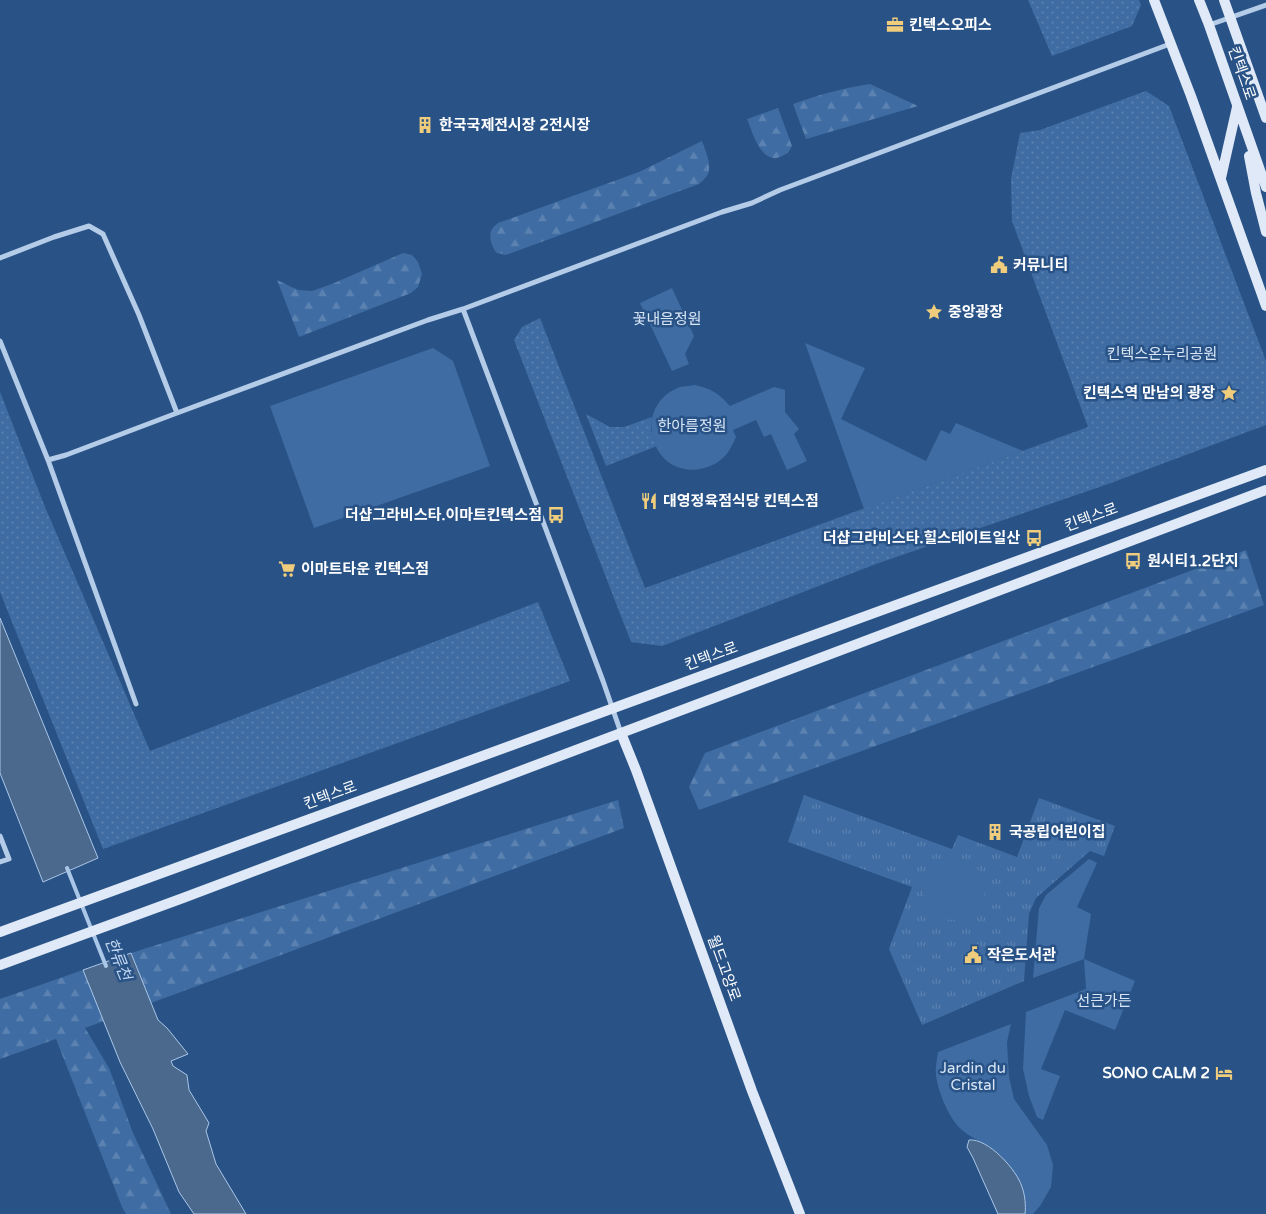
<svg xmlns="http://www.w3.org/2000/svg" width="1266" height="1214" font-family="'Varela Round','Noto Sans KR',sans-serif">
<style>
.grass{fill:url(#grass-tufts)}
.forest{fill:url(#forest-firs)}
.park{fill:url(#park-dots)}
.garden{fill:#3e6ca3}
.water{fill:#4b698d;stroke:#aac7e8}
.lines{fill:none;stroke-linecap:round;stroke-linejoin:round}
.stream{stroke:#aac7e8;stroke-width:4}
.street{stroke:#b5cce8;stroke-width:5}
.secondary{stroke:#dfe9f7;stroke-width:10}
.labels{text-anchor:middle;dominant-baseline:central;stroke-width:5;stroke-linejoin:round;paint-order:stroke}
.poi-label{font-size:15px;font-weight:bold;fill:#fff;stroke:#295387;text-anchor:start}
.street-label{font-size:15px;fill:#fff;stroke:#295387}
.park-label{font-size:15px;fill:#d8e6f6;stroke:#295387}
.water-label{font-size:16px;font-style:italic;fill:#c1d6ef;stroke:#295387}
</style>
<defs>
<pattern id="grass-tufts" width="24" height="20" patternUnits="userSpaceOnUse" patternTransform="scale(1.25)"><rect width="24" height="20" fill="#3e6ca3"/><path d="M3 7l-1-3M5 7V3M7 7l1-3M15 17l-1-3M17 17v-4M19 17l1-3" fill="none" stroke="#5b82b1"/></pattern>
<pattern id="forest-firs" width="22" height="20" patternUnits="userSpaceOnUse" patternTransform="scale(1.25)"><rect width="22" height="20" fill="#3e6ca3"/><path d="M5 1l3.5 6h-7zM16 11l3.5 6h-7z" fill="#5b82b1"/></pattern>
<pattern id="park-dots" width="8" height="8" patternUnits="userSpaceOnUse" patternTransform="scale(1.25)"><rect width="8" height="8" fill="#3e6ca3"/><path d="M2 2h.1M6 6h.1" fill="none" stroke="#5b82b1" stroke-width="1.8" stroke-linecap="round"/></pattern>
</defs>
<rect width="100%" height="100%" fill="#295387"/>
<path class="grass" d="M 804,795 L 952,849 L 958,835 L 1017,857 L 1039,798 L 1115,826 L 1104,856 L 1090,851 L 1036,898 L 1029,914 L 1024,981 L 922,1025 L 889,949 L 912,887 L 788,842 Z"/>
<path class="forest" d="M 870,84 L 918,106 L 806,139 L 793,104 C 818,95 843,88 870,84 Z
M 778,108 L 792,146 L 788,153 C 784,155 778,159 773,158 C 757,154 753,132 747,119 Z
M 702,141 C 705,150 712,164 708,174 C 706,178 702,181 699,184 L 506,255 C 503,254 500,254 497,253 C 492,249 488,235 492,229 C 493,227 496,225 498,223 L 639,172 Z
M 403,253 L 412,255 L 418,262 L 422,274 L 418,287 L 411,293 L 299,337 L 277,280 L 298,290 L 312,291 L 332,284 Z
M 1246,550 L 1264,605 L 699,810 L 689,787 L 705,753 Z
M 618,800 L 624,828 L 151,1003 L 131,953 Z
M 83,970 L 104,1021 L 85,1028 L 109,1068 L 133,1133 L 171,1214 L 126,1214 L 122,1207 L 56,1039 L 0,1059 L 0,999 Z"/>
<path class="park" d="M 1028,0 L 1139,0 L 1141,5 L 1132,26 L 1052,56 Z
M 1146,91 L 1169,106 L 1266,361 L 1266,425 L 1111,483 L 876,564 L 662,646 L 631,642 L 514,340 L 522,327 L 540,318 L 645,588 L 1088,427 L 1012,221 L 1011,179 L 1020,133 L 1040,130 Z
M 0,392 L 45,507 L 150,751 L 538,602 L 570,681 L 103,849 L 0,592 Z
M 586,414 L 610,427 L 624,427 L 652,417 L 651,431 L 657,446 L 606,466 Z"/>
<path class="garden" d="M 672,288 L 694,336 L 685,354 L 689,364 L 672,371 L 640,303 Z
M 805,343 L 865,368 L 841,419 L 926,461 L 941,430 L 950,434 L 956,423 L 1023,451 L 864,509 Z
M 433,348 L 453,361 L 490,466 L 314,528 L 270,406 Z
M 695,385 C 712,389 718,393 730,406 L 774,387 L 785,390 L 785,412 L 799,429 L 794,434 L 807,461 L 787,470 L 771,434 L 764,437 L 756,420 L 733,430 L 736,437 C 733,444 729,452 724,457 C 708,473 677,475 662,456 C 643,432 650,398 680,387 C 685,386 690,386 695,385 Z
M923 889a31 31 0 1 1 62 0a31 31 0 1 1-62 0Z
M 1089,859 L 1097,863 L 1077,907 L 1091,914 L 1084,959 L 1135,981 L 1115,1030 L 1065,1010 L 1041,1069 L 1060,1076 L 1043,1120 L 1037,1117 L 1029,1096 L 1023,1069 L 1026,1012 L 1086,989 L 1084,959 L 1033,978 L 1039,908 L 1046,895 Z
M 1011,1024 L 1007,1042 L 1009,1077 L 1014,1099 L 1047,1145 L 1053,1165 L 1051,1187 L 1040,1206 L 1033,1214 L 1025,1214 C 1028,1194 1018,1176 1005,1162 C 1000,1156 995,1150 988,1146 C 979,1141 970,1137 962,1130 C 949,1119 938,1092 936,1075 C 935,1068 937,1060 938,1052 Z"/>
<path class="water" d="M 0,618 L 98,858 L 43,882 L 0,773 Z
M 131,953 L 158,1020 L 167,1028 L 188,1054 L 171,1061 L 173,1066 L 187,1075 L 189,1090 L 209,1123 L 206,1131 L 216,1164 L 246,1214 L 194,1214 L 179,1192 L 153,1129 L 120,1062 L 83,970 Z
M 969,1140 C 988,1138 1017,1170 1022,1187 C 1025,1195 1026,1206 1025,1214 L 998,1214 L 973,1158 L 967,1147 Z"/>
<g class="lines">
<path class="stream" d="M 67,868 L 106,966"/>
<path class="street" d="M 1209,25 L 1266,5
M 0,258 L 54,237 L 89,226 L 103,234 L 139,315 L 177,413
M 463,309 L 603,681 L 621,733
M 0,341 L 48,460 L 136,704
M 48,460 L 66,455 L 177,413 L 428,320 L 463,309 L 722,212 L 752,203 L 780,190 L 1170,44
M 0,836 L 9,859 L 0,862"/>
<path class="secondary" d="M 1154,0 L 1191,96 L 1266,306
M 1199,0 L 1209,25 L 1266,187
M 1224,0 L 1266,118
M 1249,156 L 1256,193 L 1266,232
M 1221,178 L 1237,107
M 621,733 L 636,770 L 752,1091 L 800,1214
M 0,932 L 1266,470
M 0,965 L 183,898 L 1266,490"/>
</g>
<defs>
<g id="office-bare" transform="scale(1.35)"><path d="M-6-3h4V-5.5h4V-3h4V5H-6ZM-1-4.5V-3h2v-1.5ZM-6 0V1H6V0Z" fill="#efcd7c" stroke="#295387" stroke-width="2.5" paint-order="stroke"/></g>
<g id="building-bare" transform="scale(1.35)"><path d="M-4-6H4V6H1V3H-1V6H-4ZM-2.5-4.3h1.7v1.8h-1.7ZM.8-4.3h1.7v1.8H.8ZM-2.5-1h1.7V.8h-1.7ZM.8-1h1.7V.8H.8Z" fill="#efcd7c" stroke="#295387" stroke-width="2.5" paint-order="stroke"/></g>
<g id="civic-bare" transform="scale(1.35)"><path d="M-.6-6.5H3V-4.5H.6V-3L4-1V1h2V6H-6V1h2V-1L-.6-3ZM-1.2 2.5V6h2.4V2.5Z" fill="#efcd7c" stroke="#295387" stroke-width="2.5" paint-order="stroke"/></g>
<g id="sight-bare" transform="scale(1.35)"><path d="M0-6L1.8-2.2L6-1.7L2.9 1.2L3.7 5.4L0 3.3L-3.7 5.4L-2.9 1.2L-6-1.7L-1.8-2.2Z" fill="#efcd7c" stroke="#295387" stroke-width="2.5" paint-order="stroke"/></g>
<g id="restaurant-bare" transform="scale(1.35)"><path d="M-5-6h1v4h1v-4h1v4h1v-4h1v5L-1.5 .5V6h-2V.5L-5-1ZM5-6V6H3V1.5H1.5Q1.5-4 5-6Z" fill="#efcd7c" stroke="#295387" stroke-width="2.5" paint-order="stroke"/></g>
<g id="bus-bare" transform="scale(1.35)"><path d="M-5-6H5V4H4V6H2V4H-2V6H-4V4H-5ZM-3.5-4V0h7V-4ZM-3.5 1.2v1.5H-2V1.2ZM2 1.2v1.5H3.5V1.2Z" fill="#efcd7c" stroke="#295387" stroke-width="2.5" paint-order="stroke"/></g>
<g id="supermarket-bare" transform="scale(1.35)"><path d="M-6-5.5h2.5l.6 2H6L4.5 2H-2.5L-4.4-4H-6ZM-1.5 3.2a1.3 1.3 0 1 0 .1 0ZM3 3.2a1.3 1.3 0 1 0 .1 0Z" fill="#efcd7c" stroke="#295387" stroke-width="2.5" paint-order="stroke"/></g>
<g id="hotel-bare" transform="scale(1.35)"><path d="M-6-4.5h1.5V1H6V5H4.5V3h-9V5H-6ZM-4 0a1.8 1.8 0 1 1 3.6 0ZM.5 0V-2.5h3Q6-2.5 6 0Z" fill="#efcd7c" stroke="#295387" stroke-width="2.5" paint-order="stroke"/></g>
</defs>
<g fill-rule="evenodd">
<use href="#office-bare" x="895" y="25"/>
<use href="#building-bare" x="425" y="125"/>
<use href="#civic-bare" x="999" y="265"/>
<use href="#sight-bare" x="934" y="312"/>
<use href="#sight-bare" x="1229" y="393"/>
<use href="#restaurant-bare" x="649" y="501"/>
<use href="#bus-bare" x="556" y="515"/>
<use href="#bus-bare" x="1034" y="538"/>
<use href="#bus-bare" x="1133" y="561"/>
<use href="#supermarket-bare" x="287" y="569"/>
<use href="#building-bare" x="995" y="832"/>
<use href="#civic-bare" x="973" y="955"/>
<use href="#hotel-bare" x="1224" y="1073"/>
</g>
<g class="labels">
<g class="poi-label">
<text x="909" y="25">킨텍스오피스</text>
<text x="439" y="125">한국국제전시장 2전시장</text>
<text x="1013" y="265">커뮤니티</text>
<text x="948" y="312">중앙광장</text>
<text x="1215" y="393" text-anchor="end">킨텍스역 만남의 광장</text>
<text x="663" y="501">대영정육점식당 킨텍스점</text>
<text x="542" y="515" text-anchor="end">더샵그라비스타.이마트킨텍스점</text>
<text x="1020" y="538" text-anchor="end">더샵그라비스타.힐스테이트일산</text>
<text x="1147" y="561">원시티1.2단지</text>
<text x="301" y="569">이마트타운 킨텍스점</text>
<text x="1009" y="832">국공립어린이집</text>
<text x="987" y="955">작은도서관</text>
<text x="1210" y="1073" text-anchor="end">SONO CALM 2</text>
</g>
<g class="street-label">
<text transform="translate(1242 73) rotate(71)">킨텍스로</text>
<text transform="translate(1091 517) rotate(-20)">킨텍스로</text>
<text transform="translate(711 656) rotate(-20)">킨텍스로</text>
<text transform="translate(330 795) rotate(-20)">킨텍스로</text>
<text transform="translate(724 968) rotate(70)">월드고양로</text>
</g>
<g class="park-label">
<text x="667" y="319">꽃내음정원</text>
<text x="1162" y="354">킨텍스온누리공원</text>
<text x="692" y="426">한아름정원</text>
<text x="1104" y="1001">선큰가든</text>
<text x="973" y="1068">Jardin du<tspan x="973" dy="17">Cristal</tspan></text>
</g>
<g class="water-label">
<text transform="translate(118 959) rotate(68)">한류천</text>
</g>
</g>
</svg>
